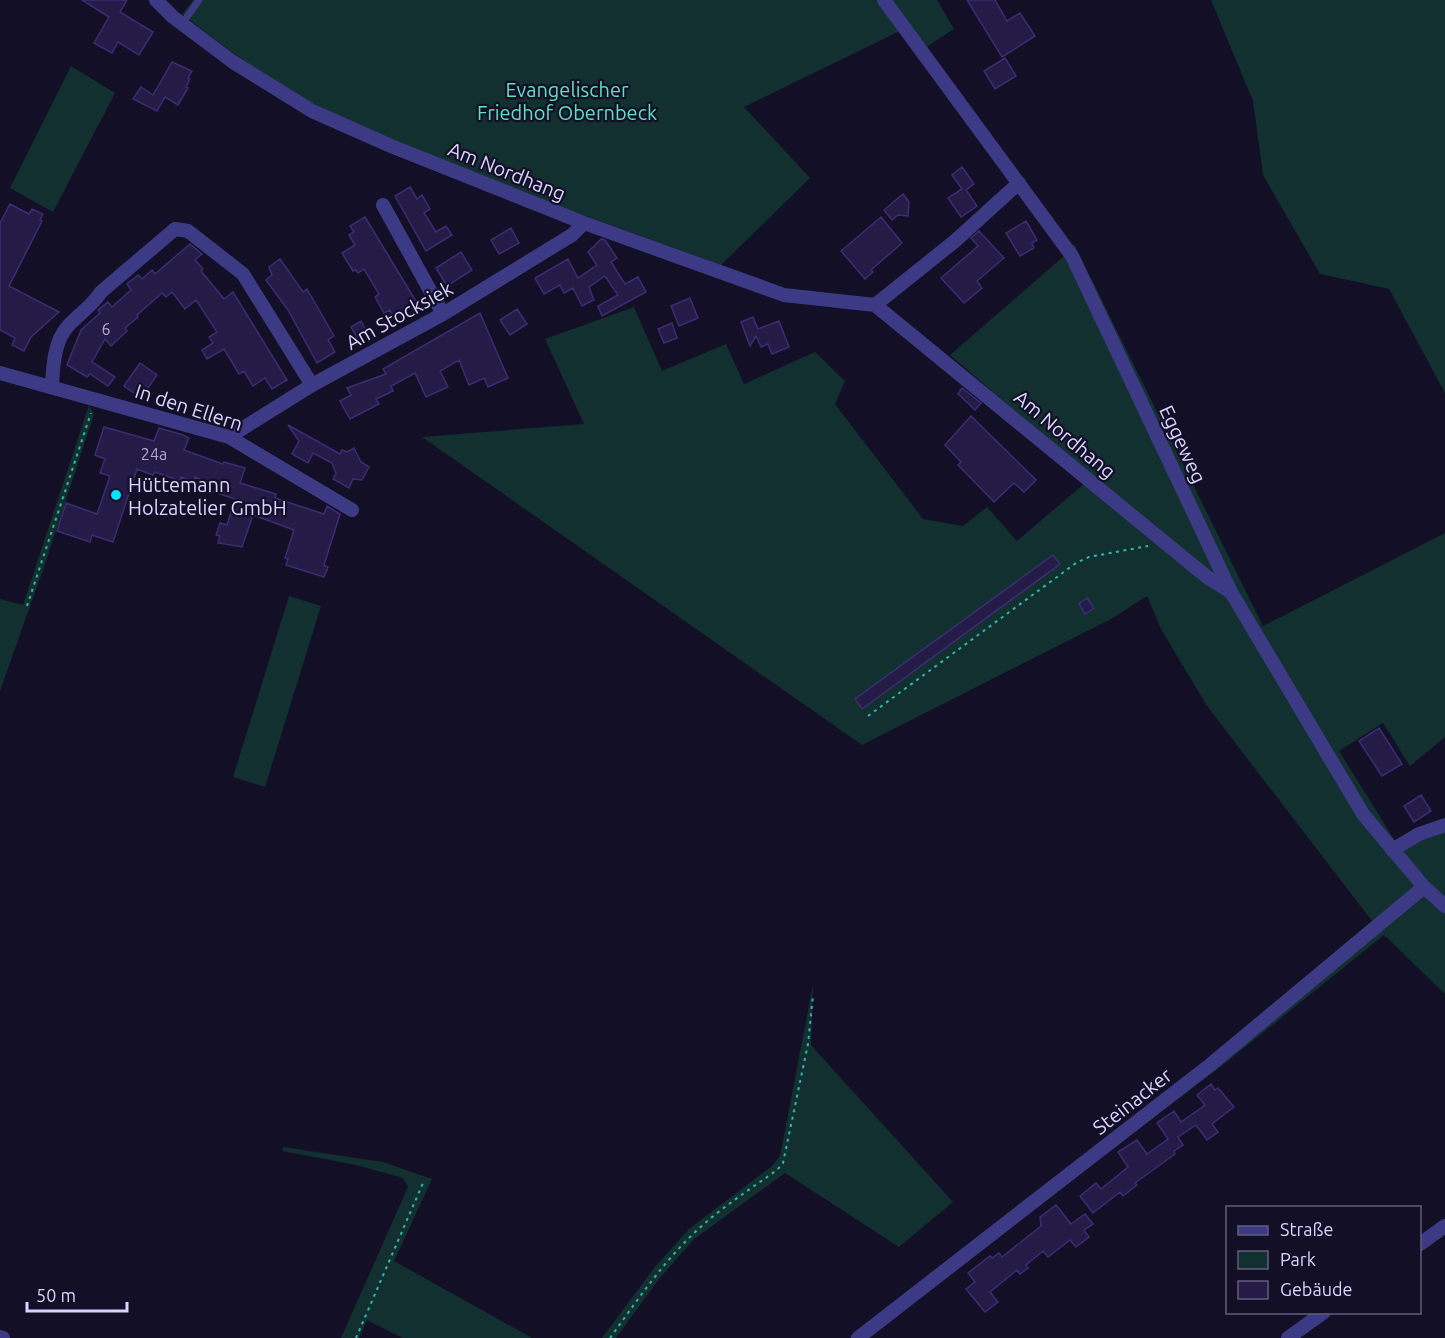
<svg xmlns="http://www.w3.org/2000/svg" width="1445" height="1338" font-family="Ubuntu,sans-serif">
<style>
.green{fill:#12302f}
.building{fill:#241b47;stroke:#3b2d73;stroke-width:1.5}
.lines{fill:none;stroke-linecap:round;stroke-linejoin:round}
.path{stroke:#2fb8b0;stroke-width:2;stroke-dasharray:3 4.5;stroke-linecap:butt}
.lane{stroke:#3d3a85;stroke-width:7}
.street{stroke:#3d3a85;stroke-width:14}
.poi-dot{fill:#00e5ff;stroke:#130f26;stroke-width:2}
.labels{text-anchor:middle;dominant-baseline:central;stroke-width:4.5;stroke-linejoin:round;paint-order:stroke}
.number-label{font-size:16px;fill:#aca6d1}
.park-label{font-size:20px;fill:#5fe0c0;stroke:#130f26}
.street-label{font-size:20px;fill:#d9d4ff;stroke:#130f26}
.poi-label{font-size:20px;fill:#d9d4ff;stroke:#130f26;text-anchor:start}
</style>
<rect width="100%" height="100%" fill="#130f26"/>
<path class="green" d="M 193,0 L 937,0 L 954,29 L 925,48 L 908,27 L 744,107 L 810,178 L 721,265 C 587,215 447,171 318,106 C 269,82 225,47 182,14 Z
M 1211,0 L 1445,0 L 1445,393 L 1389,289 L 1320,274 L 1263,175 L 1253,101 Z
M 71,66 L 115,93 L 53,212 L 10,188 Z
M 1074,244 L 1263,626 L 1445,533 L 1445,737 L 1410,766 L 1383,723 L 1339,751 L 1397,844 L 1445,822 L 1445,994 L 1384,935 L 1219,1068 L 863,1338 L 849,1338 L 1206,1060 L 1372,921 L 1207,706 L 1161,629 L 1147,596 L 1111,619 L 862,745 L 422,437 L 584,424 L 545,339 L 634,307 L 662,371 L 726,344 L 744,384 L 815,352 L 845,381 L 835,404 L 923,519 L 963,526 L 987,507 L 1017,541 L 1092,477 L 950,355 L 1064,256 Z
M 89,405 L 94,414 L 45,564 L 0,691 L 0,599 L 23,605 Z
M 289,596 L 321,606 L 265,787 L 233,777 Z
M 813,985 L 811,1045 L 953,1202 L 899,1247 L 785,1173 L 694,1239 L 659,1279 L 616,1338 L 602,1338 L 654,1268 L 689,1229 L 772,1166 L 780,1156 Z
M 283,1147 L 383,1162 L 432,1179 L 394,1261 L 532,1338 L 403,1338 L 367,1320 L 359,1338 L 341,1338 L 408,1187 L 403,1178 L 356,1165 L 282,1151 Z"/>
<path class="building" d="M 82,0 L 127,0 L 120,12 L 153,32 L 139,55 L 118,42 L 112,53 L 94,43 L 109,17 Z
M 967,0 L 995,0 L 1007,21 L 1020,13 L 1035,36 L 1002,57 Z
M 1005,58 L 1016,76 L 995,89 L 984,71 Z
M 172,62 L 192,71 L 188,78 L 190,79 L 186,87 L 188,88 L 178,105 L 165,97 L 157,111 L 133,99 L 141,87 L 153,95 Z
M 962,167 L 974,184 L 966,190 L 977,206 L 961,217 L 948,198 L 962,189 L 952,175 Z
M 410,187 L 417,199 L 422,195 L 430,209 L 424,213 L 436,232 L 446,226 L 452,235 L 426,251 L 395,196 Z
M 903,194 L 909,202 L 908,216 L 898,215 L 892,220 L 884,210 Z
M 10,204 L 29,214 L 32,209 L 43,214 L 40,220 L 42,221 L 9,286 L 59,312 L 31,337 L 24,351 L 12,345 L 15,338 L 0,330 L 0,223 Z
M 365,217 L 417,303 L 393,316 L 390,310 L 384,313 L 375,297 L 379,294 L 364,269 L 358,273 L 356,270 L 353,271 L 342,253 L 355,245 L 349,235 L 354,232 L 350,226 Z
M 881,217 L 902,243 L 871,270 L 873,272 L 865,279 L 841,251 Z
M 1026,221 L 1037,240 L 1032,243 L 1034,248 L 1020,256 L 1006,233 Z
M 511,228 L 519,243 L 499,254 L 491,240 Z
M 979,231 L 1004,258 L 977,281 L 982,288 L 964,303 L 941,278 L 978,246 L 971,238 Z
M 601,239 L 605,240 L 617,258 L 611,262 L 625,284 L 638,277 L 646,292 L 602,316 L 598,306 L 618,295 L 605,276 L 589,287 L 594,300 L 582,306 L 573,288 L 564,293 L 560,285 L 544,294 L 535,278 L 568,259 L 578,278 L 597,265 L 588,252 Z
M 190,244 L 202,254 L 195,260 L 203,269 L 201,271 L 224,299 L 233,292 L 287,380 L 272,389 L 265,378 L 253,386 L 244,371 L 239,374 L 224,349 L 207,359 L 202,350 L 213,343 L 209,337 L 217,332 L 196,300 L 185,309 L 172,292 L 166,297 L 162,293 L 137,315 L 138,317 L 125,328 L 127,331 L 111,346 L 105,339 L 92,362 L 115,377 L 108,386 L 90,374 L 87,377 L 67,365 L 81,330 L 100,313 L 98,310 L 108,302 L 112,307 L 131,290 L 127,284 L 138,275 L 142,279 L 152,270 L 155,274 Z
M 461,252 L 472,270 L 447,286 L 436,268 Z
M 280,259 L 303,292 L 307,289 L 334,336 L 328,340 L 335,352 L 317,363 L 288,310 L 266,280 L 272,275 L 269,267 Z
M 690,298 L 698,318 L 679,326 L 671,306 Z
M 517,309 L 527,324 L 510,335 L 500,320 Z
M 480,313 L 508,378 L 488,387 L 484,378 L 469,385 L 459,360 L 440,371 L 448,387 L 426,397 L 415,373 L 391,386 L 393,391 L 376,399 L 379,404 L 350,419 L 340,401 L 351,395 L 347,388 L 386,374 L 383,369 Z
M 753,317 L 758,329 L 779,321 L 789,347 L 772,354 L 768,344 L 761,347 L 756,336 L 750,346 L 741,322 Z
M 361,321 L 367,332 L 357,338 L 351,327 Z
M 672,323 L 677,338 L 664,343 L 658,329 Z
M 140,363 L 157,375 L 141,398 L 124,386 Z
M 962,388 L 981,403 L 975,410 L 958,394 Z
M 971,416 L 1036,480 L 1024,492 L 1014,483 L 994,502 L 958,465 L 961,462 L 945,445 Z
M 288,425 L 340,454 L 342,450 L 347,452 L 354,448 L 361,462 L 369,467 L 362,480 L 353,479 L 349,488 L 333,479 L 336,473 L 332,463 L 313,453 L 308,463 L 292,454 L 299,441 Z
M 104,427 L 154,441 L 159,428 L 183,435 L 189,438 L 184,450 L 223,464 L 224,462 L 245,468 L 240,483 L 276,494 L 275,498 L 324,514 L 327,506 L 340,514 L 324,565 L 328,567 L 324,577 L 286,565 L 288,559 L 285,558 L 294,530 L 253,515 L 242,547 L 218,543 L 220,536 L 216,535 L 220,523 L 227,525 L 235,499 L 214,492 L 216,485 L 195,477 L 194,482 L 181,477 L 180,481 L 155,472 L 153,475 L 137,469 L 113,542 L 92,535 L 90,542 L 57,531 L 66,503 L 97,514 L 110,476 L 100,473 L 105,459 L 95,455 Z
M 1053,555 L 1060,564 L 862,709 L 855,699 Z
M 1087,598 L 1094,608 L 1085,614 L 1079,604 Z
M 1379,728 L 1402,764 L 1382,776 L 1359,741 Z
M 1421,795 L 1431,811 L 1414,822 L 1404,806 Z
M 1211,1084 L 1215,1090 L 1218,1088 L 1234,1107 L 1212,1124 L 1218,1132 L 1207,1140 L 1196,1125 L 1178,1137 L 1183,1145 L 1174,1151 L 1175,1154 L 1135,1183 L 1137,1185 L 1123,1196 L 1120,1192 L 1093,1213 L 1080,1196 L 1096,1183 L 1101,1189 L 1128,1167 L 1118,1152 L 1137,1140 L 1147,1154 L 1168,1139 L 1157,1123 L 1174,1111 L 1181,1122 L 1205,1105 L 1197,1095 Z
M 1056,1205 L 1071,1224 L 1085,1214 L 1093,1224 L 1084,1230 L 1089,1237 L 1076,1247 L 1070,1240 L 1048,1257 L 1043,1251 L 1026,1265 L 1028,1268 L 1020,1274 L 1017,1270 L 990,1292 L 998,1302 L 985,1312 L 966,1289 L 975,1282 L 968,1273 L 990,1256 L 992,1258 L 999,1253 L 1002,1257 L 1041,1226 L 1040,1217 Z"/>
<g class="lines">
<path class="path" d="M 27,606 L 91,413
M 868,716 L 1076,563 L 1089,557 L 1148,546
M 356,1338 L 423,1183
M 610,1338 C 636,1302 661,1265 693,1234 C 719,1209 749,1190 777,1170 L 783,1163 L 808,1044 L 813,995"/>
<path class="lane" d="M 182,24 L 199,0"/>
<path class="street" d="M 156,0 L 173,17 L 233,62 L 312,111 L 391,146 L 584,223 L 784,295 L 875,305 L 1207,577 L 1231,592
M 884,0 L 1072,256 L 1231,592 L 1363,814 L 1424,887 L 1445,906
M 383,205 L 443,314
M 875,305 L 955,241 L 1019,183
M 0,373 L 229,437 L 352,510
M 52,386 C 53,367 54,341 68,326 C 79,314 92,306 101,292 L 175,229 L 188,231 L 243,274 L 312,385
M 229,437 L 312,385 L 443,314 L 572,235 L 584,223
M 1392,850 L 1419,834 L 1445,825
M 1420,1244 L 1445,1226
M 0,1337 L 3,1338
M 858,1338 L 1210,1065 L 1424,887
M 1288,1338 L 1324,1312"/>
</g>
<circle class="poi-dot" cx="116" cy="495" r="6"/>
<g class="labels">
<g class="number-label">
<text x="106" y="329">6</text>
<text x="154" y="454">24a</text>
</g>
<g class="park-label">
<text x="567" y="89">Evangelischer<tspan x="567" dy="23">Friedhof Obernbeck</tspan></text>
</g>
<g class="street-label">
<text transform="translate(507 171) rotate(22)">Am Nordhang</text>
<text transform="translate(399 315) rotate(-29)">Am Stocksiek</text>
<text transform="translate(189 407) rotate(18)">In den Ellern</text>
<text transform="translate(1065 434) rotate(40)">Am Nordhang</text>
<text transform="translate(1183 444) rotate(65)">Eggeweg</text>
<text transform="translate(1132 1101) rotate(-38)">Steinacker</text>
</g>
<g class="poi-label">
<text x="128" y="484">Hüttemann<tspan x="128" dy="23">Holzatelier GmbH</tspan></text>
</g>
</g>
<rect x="1226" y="1206" width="195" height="108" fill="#130f26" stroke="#625e7d" stroke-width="1.5"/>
<rect x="1238" y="1226" width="30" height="9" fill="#3d3a85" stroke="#625e7d" stroke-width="1.5"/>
<text x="1280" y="1236" font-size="18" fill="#d9d4ff">Straße</text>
<rect x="1238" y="1251" width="30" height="18" fill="#12302f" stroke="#625e7d" stroke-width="1.5"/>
<text x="1280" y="1266" font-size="18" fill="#d9d4ff">Park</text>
<rect x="1238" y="1281" width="30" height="18" fill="#241b47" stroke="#625e7d" stroke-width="1.5"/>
<text x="1280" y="1296" font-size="18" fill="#d9d4ff">Gebäude</text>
<path d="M27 1302v9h100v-9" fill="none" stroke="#d9d4ff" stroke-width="3"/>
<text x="36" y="1302" font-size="18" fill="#d9d4ff" stroke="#130f26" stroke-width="4.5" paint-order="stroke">50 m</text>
</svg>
